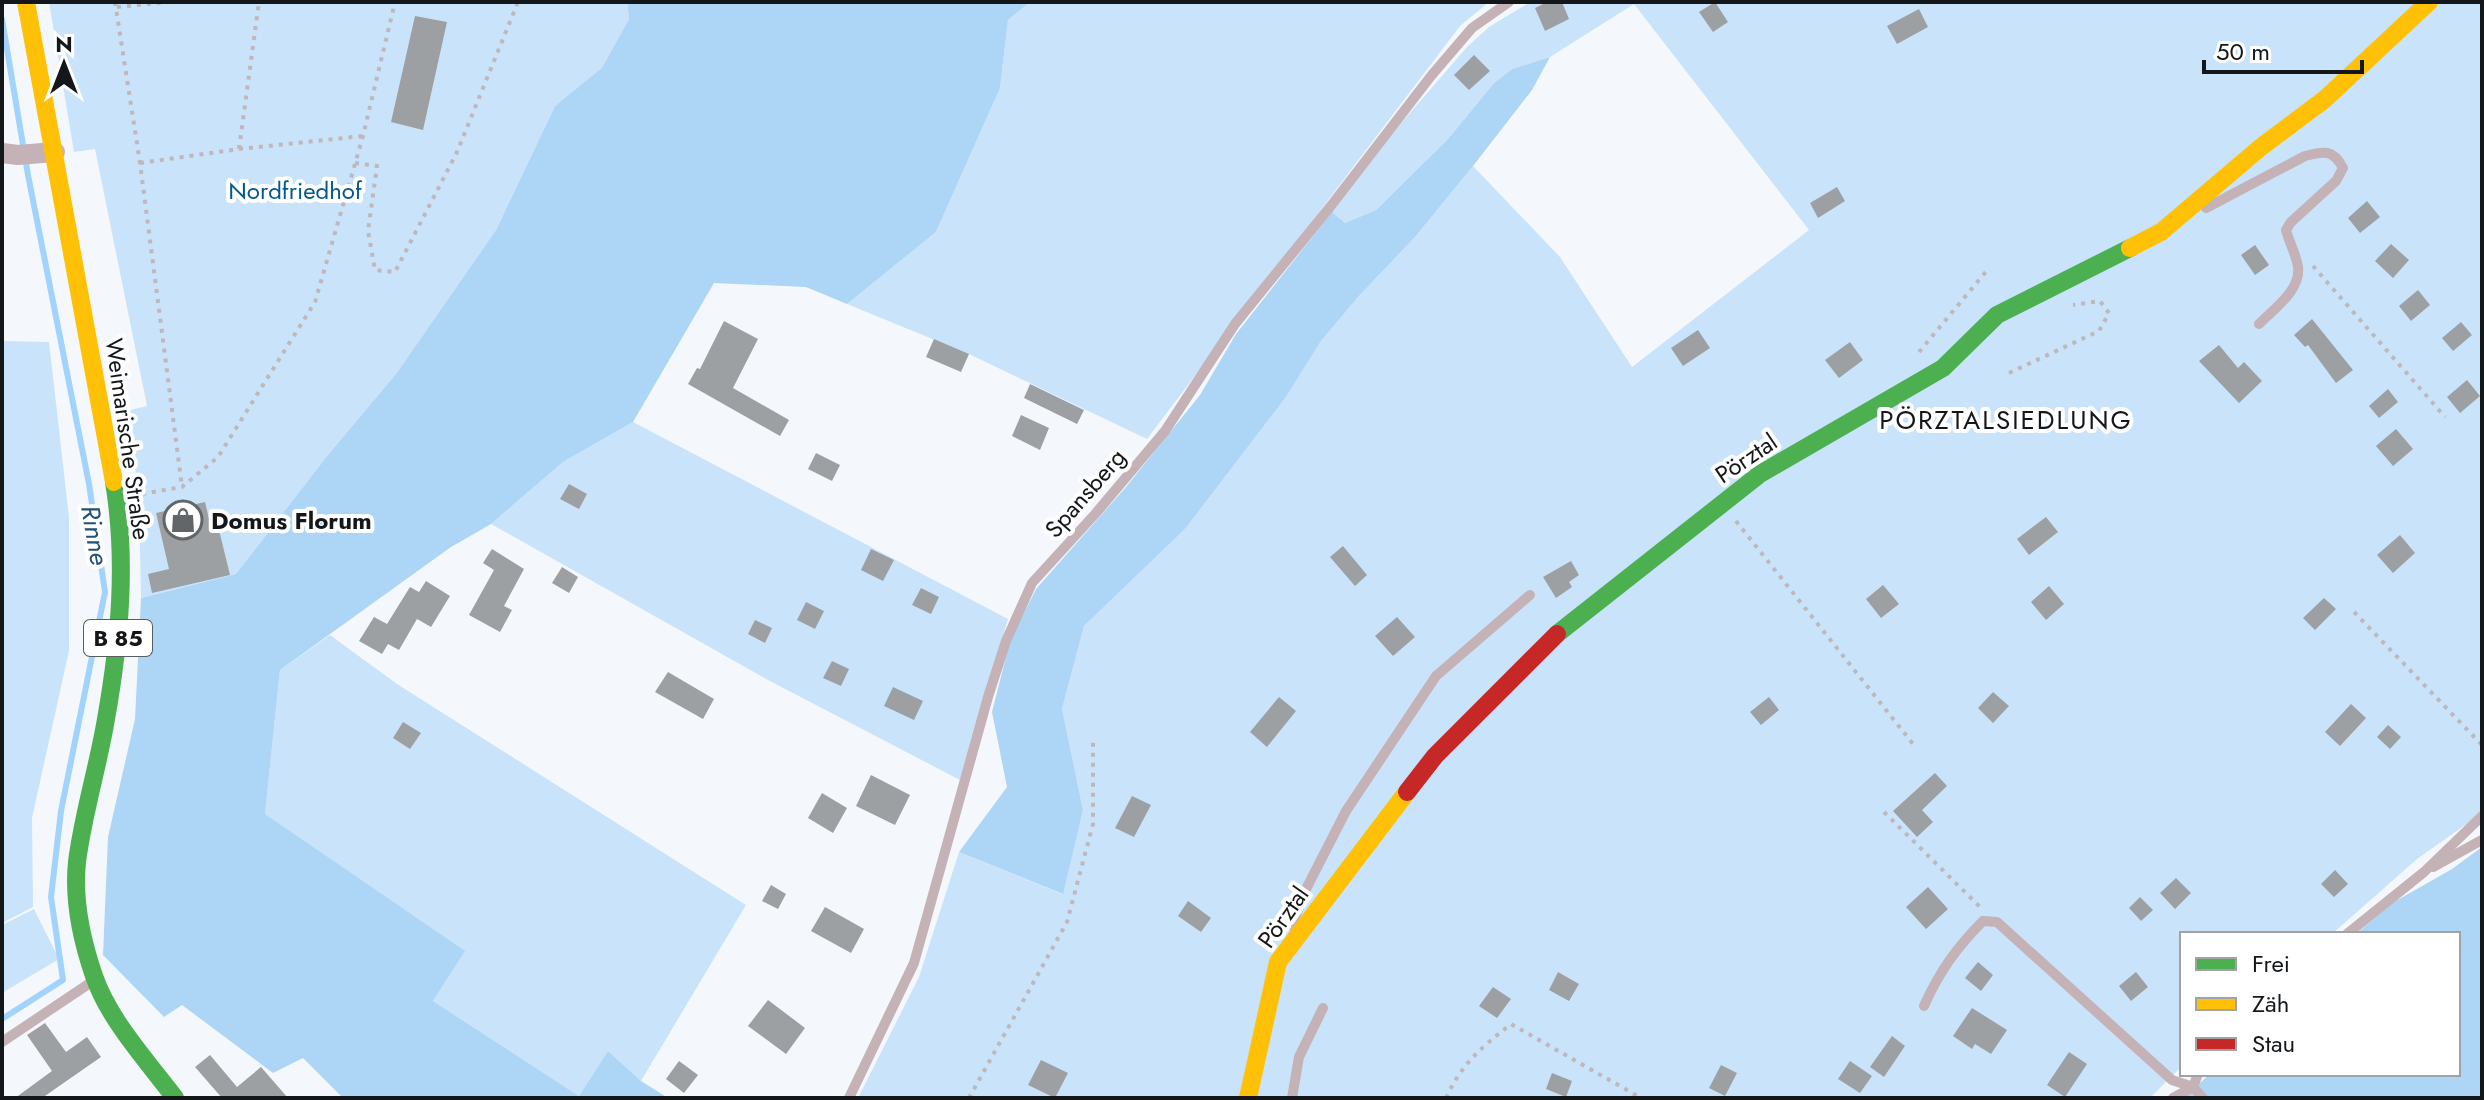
<svg xmlns="http://www.w3.org/2000/svg" width="2484" height="1100" font-family="Jost,sans-serif">
<style>
.green{fill:#c9e3fa}
.forest{fill:#add5f6}
.lines{fill:none;stroke-linecap:round;stroke-linejoin:round}
.stream{stroke:#a1d3fd;stroke-width:6}
.building{fill:#9da0a3}
.path{stroke:#bfb7bb;stroke-width:4;stroke-dasharray:4 6;stroke-linecap:butt}
.lane{stroke:#c4b2b6;stroke-width:10}
.street{stroke:#c4b2b6;stroke-width:20}
.fast{stroke:#4caf50;stroke-width:18}
.slow{stroke:#ffc107;stroke-width:18}
.jam{stroke:#c62828;stroke-width:18}
.labels{text-anchor:middle;dominant-baseline:central;stroke-width:8;stroke-linejoin:round;paint-order:stroke}
.shield{fill:#fff;stroke:#5a5d5e;stroke-width:2}
.shield-label{font-size:22px;font-weight:bold;fill:#141719}
.park-label{font-size:24px;fill:#03588c;stroke:#fff}
.street-label{font-size:24px;fill:#141719;stroke:#fff}
.poi-label{font-size:24px;font-weight:bold;fill:#141719;stroke:#fff;text-anchor:start}
.neighbourhood-label{font-size:26px;letter-spacing:2px;fill:#141719;stroke:#fff}
.water-label{font-size:26px;font-style:italic;fill:#205178;stroke:#fff}
</style>
<rect width="100%" height="100%" fill="#f4f8fc"/>
<path class="green" d="M 49,2 L 627,2 L 629,19 L 602,69 L 555,106 L 496,230 L 396,374 L 327,456 L 236,574 L 141,598 L 139,495 L 126,411 L 147,406 L 95,149 L 74,152 Z
M 1030,2 L 1489,2 L 1460,26 L 1147,439 L 969,354 L 847,304 L 936,232 L 1000,88 L 1008,20 Z
M 1530,2 L 2482,2 L 2482,813 L 2417,859 L 2332,934 L 2182,934 L 2182,1066 L 2150,1098 L 858,1098 L 919,977 L 959,852 L 1062,894 L 1083,810 L 1062,709 L 1084,626 L 1185,529 L 1286,397 L 1321,341 L 1358,297 L 1415,237 L 1473,166 L 1560,257 L 1632,367 L 1809,230 L 1634,4 L 1550,57 L 1512,69 L 1494,83 L 1448,139 L 1376,210 L 1345,223 L 1332,212 L 1383,144 L 1467,47 L 1489,27 Z
M 2,341 L 49,342 L 69,517 L 69,651 L 32,818 L 33,907 L 2,923 Z
M 633,422 L 1008,619 L 960,780 L 768,680 L 491,524 L 563,462 Z
M 330,635 L 397,684 L 746,905 L 641,1081 L 608,1051 L 579,1096 L 433,1001 L 464,952 L 265,814 L 280,670 Z
M 34,909 L 59,959 L 2,993 L 2,925 Z"/>
<path class="forest" d="M 627,2 L 1030,2 L 1008,20 L 1000,88 L 936,232 L 847,304 L 806,287 L 714,283 L 633,422 L 563,462 L 491,524 L 451,547 L 280,670 L 265,814 L 465,951 L 433,1001 L 579,1096 L 608,1051 L 641,1081 L 668,1098 L 343,1098 L 303,1058 L 273,1073 L 182,1005 L 164,1017 L 103,955 L 108,837 L 135,719 L 141,598 L 236,574 L 327,456 L 396,374 L 496,230 L 555,106 L 602,68 L 629,19 Z
M 1550,57 L 1532,90 L 1473,166 L 1415,237 L 1358,297 L 1321,341 L 1286,397 L 1185,529 L 1084,626 L 1062,709 L 1083,810 L 1063,894 L 959,852 L 1007,787 L 992,712 L 1010,641 L 1036,589 L 1126,487 L 1200,395 L 1236,334 L 1332,212 L 1345,223 L 1376,210 L 1448,139 L 1494,83 L 1512,69 Z
M 2482,847 L 2482,1098 L 2183,1098 L 2210,1074 L 2458,1074 L 2458,934 L 2356,934 L 2394,902 L 2452,869 Z"/>
<g class="lines">
<path class="stream" d="M 2,19 L 28,175 L 89,484 L 105,592 L 61,811 L 51,897 L 63,980 L 2,1019"/>
</g>
<path class="building" d="M 1547,2 L 1562,2 L 1569,19 L 1545,31 L 1535,8 Z
M 1715,2 L 1728,22 L 1713,32 L 1699,12 Z
M 1919,9 L 1928,27 L 1897,44 L 1887,26 Z
M 415,16 L 447,22 L 423,130 L 391,122 Z
M 1474,55 L 1490,71 L 1469,90 L 1454,75 Z
M 1837,187 L 1845,201 L 1818,218 L 1810,203 Z
M 2367,201 L 2380,217 L 2360,233 L 2348,218 Z
M 2391,244 L 2409,260 L 2393,278 L 2375,261 Z
M 2255,245 L 2269,265 L 2255,275 L 2241,255 Z
M 2418,290 L 2430,305 L 2411,321 L 2399,306 Z
M 2312,319 L 2353,370 L 2336,383 L 2308,345 L 2305,347 L 2294,335 Z
M 724,321 L 758,339 L 733,388 L 789,420 L 780,436 L 688,384 L 697,368 L 700,369 Z
M 2461,322 L 2472,335 L 2453,351 L 2442,338 Z
M 1698,330 L 1710,348 L 1683,366 L 1671,348 Z
M 934,339 L 969,354 L 961,372 L 926,357 Z
M 1850,342 L 1863,360 L 1839,378 L 1825,360 Z
M 2219,345 L 2238,368 L 2244,362 L 2262,381 L 2239,403 L 2199,361 Z
M 2467,380 L 2480,396 L 2460,413 L 2447,397 Z
M 1030,384 L 1084,410 L 1077,424 L 1024,398 Z
M 2388,389 L 2398,402 L 2379,418 L 2369,406 Z
M 1021,415 L 1049,428 L 1040,450 L 1012,436 Z
M 2396,429 L 2413,449 L 2393,466 L 2376,446 Z
M 816,453 L 840,465 L 832,481 L 808,469 Z
M 569,484 L 587,494 L 579,509 L 560,499 Z
M 205,502 L 211,527 L 218,526 L 230,575 L 152,593 L 148,574 L 169,569 L 156,513 Z
M 2046,517 L 2058,532 L 2029,555 L 2017,539 Z
M 2400,535 L 2415,553 L 2393,573 L 2377,555 Z
M 1343,546 L 1367,575 L 1355,586 L 1330,557 Z
M 492,549 L 524,569 L 504,606 L 512,610 L 500,632 L 469,615 L 494,570 L 483,563 Z
M 871,549 L 894,560 L 883,581 L 861,570 Z
M 1571,561 L 1579,575 L 1569,582 L 1572,587 L 1556,598 L 1543,577 Z
M 562,567 L 578,577 L 569,593 L 552,583 Z
M 426,581 L 450,596 L 431,627 L 417,619 L 399,650 L 388,644 L 382,654 L 359,641 L 374,617 L 387,624 L 410,587 L 419,592 Z
M 1883,585 L 1899,604 L 1881,618 L 1866,599 Z
M 2049,586 L 2064,604 L 2046,620 L 2031,602 Z
M 921,588 L 939,597 L 931,614 L 912,605 Z
M 2324,598 L 2336,609 L 2315,630 L 2303,618 Z
M 806,602 L 824,611 L 815,629 L 797,620 Z
M 1397,617 L 1415,637 L 1393,656 L 1375,636 Z
M 755,620 L 772,628 L 765,643 L 748,634 Z
M 832,661 L 849,669 L 841,686 L 823,678 Z
M 668,672 L 714,699 L 703,719 L 655,692 Z
M 893,687 L 923,701 L 914,720 L 884,706 Z
M 1993,692 L 2009,706 L 1993,723 L 1978,708 Z
M 1279,697 L 1296,711 L 1267,747 L 1250,732 Z
M 1769,697 L 1779,710 L 1761,725 L 1750,712 Z
M 2351,704 L 2366,718 L 2340,746 L 2325,732 Z
M 403,722 L 421,733 L 410,749 L 393,738 Z
M 2388,725 L 2401,737 L 2390,749 L 2377,737 Z
M 1935,773 L 1947,786 L 1922,810 L 1933,822 L 1917,837 L 1893,811 Z
M 871,775 L 910,795 L 895,825 L 856,806 Z
M 822,793 L 847,808 L 833,833 L 808,818 Z
M 1132,796 L 1151,805 L 1134,837 L 1115,828 Z
M 2335,870 L 2348,884 L 2334,897 L 2321,884 Z
M 2176,878 L 2191,893 L 2175,909 L 2160,893 Z
M 771,885 L 786,894 L 778,909 L 762,901 Z
M 1928,887 L 1948,909 L 1926,929 L 1906,907 Z
M 2140,897 L 2153,910 L 2141,921 L 2129,908 Z
M 1188,901 L 1211,918 L 1201,932 L 1178,916 Z
M 825,907 L 864,929 L 851,953 L 811,931 Z
M 1978,962 L 1993,975 L 1981,991 L 1965,978 Z
M 1558,972 L 1579,984 L 1569,1001 L 1549,990 Z
M 2136,972 L 2148,987 L 2131,1001 L 2119,986 Z
M 1493,987 L 1511,999 L 1497,1018 L 1479,1006 Z
M 768,1000 L 805,1028 L 786,1054 L 748,1026 Z
M 1972,1008 L 2007,1030 L 1991,1054 L 1975,1044 L 1972,1049 L 1953,1036 Z
M 45,1023 L 66,1052 L 87,1037 L 101,1057 L 42,1098 L 15,1098 L 52,1071 L 27,1035 Z
M 1892,1036 L 1905,1046 L 1884,1077 L 1870,1067 Z
M 2069,1052 L 2087,1064 L 2065,1097 L 2047,1085 Z
M 210,1055 L 237,1087 L 261,1067 L 288,1098 L 222,1098 L 195,1067 Z
M 1041,1060 L 1068,1073 L 1055,1098 L 1028,1085 Z
M 679,1061 L 698,1075 L 684,1093 L 666,1079 Z
M 1850,1061 L 1872,1076 L 1860,1093 L 1838,1079 Z
M 1721,1065 L 1737,1073 L 1725,1096 L 1709,1088 Z
M 1552,1073 L 1572,1081 L 1566,1097 L 1546,1089 Z"/>
<g class="lines">
<path class="path" d="M 115,2 L 140,163 L 182,487
M 117,7 L 169,2
M 239,149 L 259,2
M 140,163 L 239,149 L 363,136
M 355,163 L 377,166 L 368,231 L 375,270 L 395,272 L 457,152 L 518,2
M 2313,266 L 2445,417
M 1919,352 L 1989,268
M 2009,373 L 2099,331 L 2109,313 L 2100,301 L 2073,305
M 142,494 L 182,487 L 218,457 L 315,302 L 363,136 L 395,2
M 1736,521 L 1913,744
M 2354,612 L 2482,745
M 1884,812 L 1980,907
M 969,1098 L 1067,922 L 1093,824 L 1093,738
M 1446,1098 C 1462,1063 1482,1047 1511,1024 L 1641,1098"/>
<path class="lane" d="M 2206,208 L 2305,156 C 2324,151 2333,149 2343,168 L 2336,181 L 2291,222 L 2286,230 C 2289,242 2296,254 2298,267 C 2301,290 2274,309 2259,324
M 2433,867 L 2482,840
M 1292,926 L 1305,891 L 1346,811 L 1436,676 L 1530,595
M 2347,934 L 2424,872 L 2482,816
M 1924,1006 C 1939,972 1957,947 1983,921 L 1997,922 L 2172,1080 L 2193,1087 L 2198,1074
M 2,1042 L 93,981
M 849,1098 L 914,963 L 988,697 L 1006,641 L 1032,583 L 1096,513 L 1165,431 L 1235,324 L 1330,207 L 1431,76 L 1472,28 L 1509,2
M 1292,1098 L 1299,1057 L 1323,1008
M 2173,1098 L 2193,1087 L 2203,1098"/>
<path class="street" d="M 2,153 L 18,155 L 55,152"/>
<path class="fast" d="M 114,482 C 127,561 120,640 106,719 C 98,767 83,814 77,862 C 73,900 82,941 94,976 C 109,1020 148,1062 175,1098
M 1557,634 L 1760,474 L 1943,368 L 1997,315 L 2130,248"/>
<path class="slow" d="M 26,2 L 114,482
M 2130,248 L 2161,232 L 2261,147 L 2325,99 L 2429,2
M 1248,1098 L 1278,962 L 1407,792"/>
<path class="jam" d="M 1407,792 L 1435,756 L 1557,634"/>
</g>
<defs>
<g id="shop-ring" transform="scale(2)"><circle r="9.5" fill="#fff" stroke="#626668" stroke-width="1.5"/><path d="M-5-2.5h2.3a2.7 3.5 0 0 1 5.4 0H5L5.5 6h-11ZM-1.5-2.5h3a1.5 2.3 0 0 0-3 0Z" fill="#626668"/></g>
</defs>
<g fill-rule="evenodd">
<use href="#shop-ring" x="183" y="520"/>
</g>
<g class="labels">
<rect class="shield" x="84" y="620" width="68" height="36" rx="6"/>
<g class="shield-label">
<text x="118" y="638">B 85</text>
</g>
<g class="park-label">
<text x="295" y="190">Nordfriedhof</text>
</g>
<g class="street-label">
<text transform="translate(128 439) rotate(82)">Weimarische Straße</text>
<text transform="translate(1746 458) rotate(-34)">Pörztal</text>
<text transform="translate(1085 493) rotate(-49)">Spansberg</text>
<text transform="translate(1283 917) rotate(-55)">Pörztal</text>
</g>
<g class="poi-label">
<text x="211" y="520">Domus Florum</text>
</g>
<g class="neighbourhood-label">
<text x="2006" y="420">PÖRZTALSIEDLUNG</text>
</g>
<g class="water-label">
<text transform="translate(95 535) rotate(80)">Rinne</text>
</g>
</g>
<rect width="2484" height="1100" fill="none" stroke="#141719" stroke-width="8"/>
<rect x="2180" y="932" width="280" height="144" fill="#ffffff" stroke="#a1a2a3" stroke-width="2"/>
<rect x="2196" y="958" width="40" height="12" fill="#4caf50" stroke="#a1a2a3" stroke-width="2"/>
<text x="2252" y="972" font-size="24" fill="#141719">Frei</text>
<rect x="2196" y="998" width="40" height="12" fill="#ffc107" stroke="#a1a2a3" stroke-width="2"/>
<text x="2252" y="1012" font-size="24" fill="#141719">Zäh</text>
<rect x="2196" y="1038" width="40" height="12" fill="#c62828" stroke="#a1a2a3" stroke-width="2"/>
<text x="2252" y="1052" font-size="24" fill="#141719">Stau</text>
<g transform="translate(64 64)" stroke="#ffffff" stroke-width="6" paint-order="stroke">
<path d="M0-6L14 30L0 20L-14 30Z" fill="#141719"/>
<text y="-12" font-size="22" font-weight="bold" text-anchor="middle" fill="#141719">N</text>
</g>
<path d="M2204 60v12h158v-12" fill="none" stroke="#141719" stroke-width="4"/>
<text x="2216" y="60" font-size="24" fill="#141719" stroke="#ffffff" stroke-width="6" paint-order="stroke">50 m</text>
</svg>
